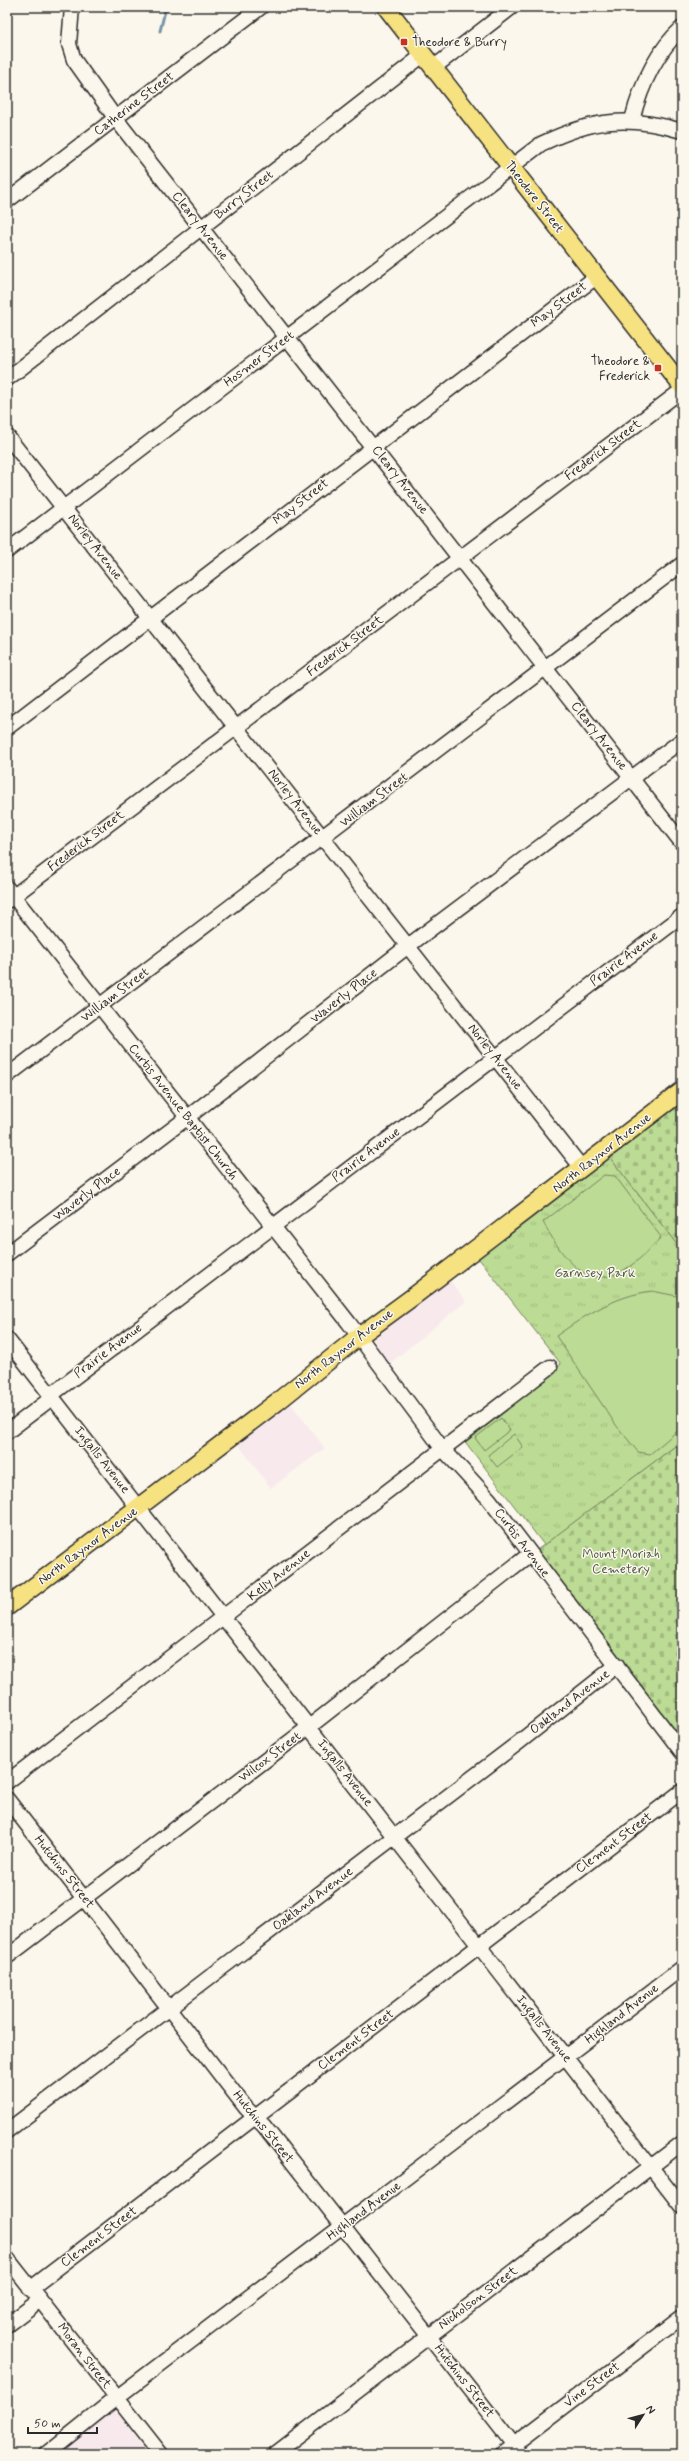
<svg xmlns="http://www.w3.org/2000/svg" width="689" height="2461" font-family="Mynerve,sans-serif">
<style>
.built{fill:#f8e9ed}
.grass{fill:url(#grass-tufts);stroke:#748360}
.cemetery{fill:url(#cemetery-stones);stroke:#748360}
.garden{fill:#bcdb94;stroke:#748360}
.lines{fill:none;stroke-linecap:round;stroke-linejoin:round}
.stream{stroke:#7793a5;stroke-width:3}
.minor-casing{stroke:#2b2b2b;stroke-width:17}
.major-casing{stroke:#2b2b2b;stroke-width:20}
.minor{stroke:#fbf7ec;stroke-width:14}
.major{stroke:#f7e281;stroke-width:17}
.poi-dot{fill:#c8321e;stroke:#fbf7ec;stroke-width:1.5}
.labels{text-anchor:middle;dominant-baseline:central;stroke-width:3;stroke-linejoin:round;paint-order:stroke}
.poi-label{font-size:13px;fill:#2b2b2b;stroke:#fbf7ec;text-anchor:start}
.street-label{font-size:13px;fill:#2b2b2b;stroke:#fbf7ec}
.park-label{font-size:13px;fill:#4f5745;stroke:#fbf7ec}
</style>
<defs>
<pattern id="grass-tufts" width="24" height="20" patternUnits="userSpaceOnUse"><rect width="24" height="20" fill="#bcdb94"/><path d="M3 7l-1-3M5 7V3M7 7l1-3M15 17l-1-3M17 17v-4M19 17l1-3" fill="none" stroke="#a2bc80"/></pattern>
<pattern id="cemetery-stones" width="16" height="16" patternUnits="userSpaceOnUse"><rect width="16" height="16" fill="#bcdb94"/><path d="M2 7V4a2 2 0 0 1 4 0v3zM10 15v-3a2 2 0 0 1 4 0v3z" fill="#a2bc80"/></pattern>
</defs>
<rect width="100%" height="100%" fill="#fbf7ec"/>
<filter id="ink" filterUnits="userSpaceOnUse"><feTurbulence type="fractalNoise" baseFrequency=".025" numOctaves="2"/><feDisplacementMap in="SourceGraphic" scale="8" xChannelSelector="R" yChannelSelector="G"/><feConvolveMatrix kernelMatrix="1 2 1 2 8 2 1 2 1" color-interpolation-filters="sRGB"/></filter>
<g filter="url(#ink)">
<path class="built" d="M 447,1277 L 466,1301 L 389,1364 L 372,1337 Z
M 288,1400 L 325,1448 L 271,1488 L 235,1440 Z
M 115,2410 L 149,2454 L 56,2454 Z"/>
<path class="grass" d="M 608,1155 L 682,1251 L 682,1441 L 544,1545 L 463,1439 L 561,1364 L 476,1255 Z"/>
<path class="cemetery" d="M 682,1098 L 682,1251 L 608,1155 Z
M 682,1441 L 682,1740 L 537,1550 Z"/>
<path class="garden" d="M 604,1175 L 615,1176 L 661,1237 C 609,1296 579,1289 543,1222 Z
M 652,1291 L 682,1297 L 682,1427 L 650,1454 L 638,1452 L 616,1425 L 556,1336 C 586,1315 614,1296 652,1291 Z
M 501,1418 L 510,1430 L 484,1450 L 475,1438 Z
M 514,1434 L 523,1447 L 497,1467 L 488,1455 Z"/>
<g class="lines">
<path class="stream" d="M 160,31 L 166,7"/>
<g class="minor-casing">
<path id="minor" d="M 72,7 L 69,44 L 74,60 L 116,119 L 682,843
M 433,68 L 512,7
M 632,120 C 641,85 655,53 682,28
M 7,201 L 261,7
M 7,379 L 423,55
M 7,436 L 582,1168
M 7,551 L 541,144 C 593,119 627,115 682,131
M 7,728 L 596,277
M 7,888 L 349,1323 L 442,1448 L 489,1499 L 682,1752
M 7,901 L 682,390
M 7,1076 L 682,564
M 7,1254 L 188,1117 L 408,946 L 682,740
M 7,1339 L 682,2207
M 51,1395 L 682,916
M 7,1432 L 53,1397
M 7,1782 L 550,1367
M 7,1799 L 246,2108 L 264,2126 L 521,2454
M 7,1957 L 309,1727 L 530,1554
M 7,2131 L 518,1743 L 617,1665
M 7,2258 L 161,2454
M 30,2289 L 682,1791
M 7,2325 L 40,2300
M 46,2454 L 116,2398 L 682,1968
M 275,2454 L 682,2143
M 502,2454 L 682,2317"/>
</g>
<g class="major-casing">
<path id="major" d="M 386,7 L 682,386
M 7,1607 L 277,1402 L 358,1337 L 414,1296 L 682,1091"/>
</g>
<use href="#minor" class="minor"/>
<use href="#major" class="major"/>
</g>
</g>
<g class="poi-dot">
<rect x="400" y="38" width="8" height="8" rx="2"/>
<rect x="654" y="364" width="8" height="8" rx="2"/>
</g>
<g class="labels">
<g class="poi-label">
<text x="412" y="42">Theodore &amp; Burry</text>
<text x="650" y="361" text-anchor="end">Theodore &amp;<tspan x="650" dy="15">Frederick</tspan></text>
</g>
<g class="street-label">
<text transform="translate(134 104) rotate(-37)">Catherine Street</text>
<text transform="translate(244 195) rotate(-38)">Burry Street</text>
<text transform="translate(534 197) rotate(52)">Theodore Street</text>
<text transform="translate(200 226) rotate(52)">Cleary Avenue</text>
<text transform="translate(559 305) rotate(-37)">May Street</text>
<text transform="translate(259 359) rotate(-37)">Hosmer Street</text>
<text transform="translate(603 450) rotate(-37)">Frederick Street</text>
<text transform="translate(400 480) rotate(52)">Cleary Avenue</text>
<text transform="translate(301 502) rotate(-38)">May Street</text>
<text transform="translate(95 547) rotate(52)">Norley Avenue</text>
<text transform="translate(345 646) rotate(-37)">Frederick Street</text>
<text transform="translate(599 736) rotate(52)">Cleary Avenue</text>
<text transform="translate(374 800) rotate(-37)">William Street</text>
<text transform="translate(295 802) rotate(52)">Norley Avenue</text>
<text transform="translate(86 841) rotate(-37)">Frederick Street</text>
<text transform="translate(624 959) rotate(-37)">Prairie Avenue</text>
<text transform="translate(115 995) rotate(-37)">William Street</text>
<text transform="translate(344 996) rotate(-38)">Waverly Place</text>
<text transform="translate(495 1057) rotate(52)">Norley Avenue</text>
<text transform="translate(183 1112) rotate(52)">Curtis Avenue Baptist Church</text>
<text transform="translate(602 1153) rotate(-38)">North Raynor Avenue</text>
<text transform="translate(366 1155) rotate(-37)">Prairie Avenue</text>
<text transform="translate(87 1194) rotate(-37)">Waverly Place</text>
<text transform="translate(344 1349) rotate(-38)">North Raynor Avenue</text>
<text transform="translate(108 1351) rotate(-37)">Prairie Avenue</text>
<text transform="translate(102 1460) rotate(52)">Ingalls Avenue</text>
<text transform="translate(522 1543) rotate(53)">Curtis Avenue</text>
<text transform="translate(88 1546) rotate(-37)">North Raynor Avenue</text>
<text transform="translate(279 1575) rotate(-38)">Kelly Avenue</text>
<text transform="translate(570 1702) rotate(-38)">Oakland Avenue</text>
<text transform="translate(270 1757) rotate(-37)">Wilcox Street</text>
<text transform="translate(345 1773) rotate(52)">Ingalls Avenue</text>
<text transform="translate(614 1843) rotate(-37)">Clement Street</text>
<text transform="translate(64 1872) rotate(52)">Hutchins Street</text>
<text transform="translate(313 1899) rotate(-37)">Oakland Avenue</text>
<text transform="translate(622 2014) rotate(-38)">Highland Avenue</text>
<text transform="translate(544 2029) rotate(52)">Ingalls Avenue</text>
<text transform="translate(356 2040) rotate(-37)">Clement Street</text>
<text transform="translate(263 2127) rotate(51)">Hutchins Street</text>
<text transform="translate(364 2211) rotate(-37)">Highland Avenue</text>
<text transform="translate(99 2237) rotate(-37)">Clement Street</text>
<text transform="translate(478 2298) rotate(-37)">Nicholson Street</text>
<text transform="translate(84 2356) rotate(52)">Moran Street</text>
<text transform="translate(464 2381) rotate(52)">Hutchins Street</text>
<text transform="translate(592 2385) rotate(-37)">Vine Street</text>
</g>
<g class="park-label">
<text x="595" y="1273">Garnsey Park</text>
<text x="621" y="1554">Mount Moriah<tspan x="621" dy="15">Cemetery</tspan></text>
</g>
</g>
<rect width="689" height="2461" fill="none" stroke="#fbf7ec" stroke-width="24"/>
<rect x="12" y="12" width="665" height="2437" fill="none" stroke="#2b2b2b" stroke-width="1.5" filter="url(#ink)"/>
<g transform="translate(643 2415) rotate(54)" stroke="#fbf7ec" stroke-width="3" paint-order="stroke">
<path d="M0-3L7 15L0 10L-7 15Z" fill="#2b2b2b"/>
<text y="-6" font-size="11" font-weight="bold" text-anchor="middle" fill="#2b2b2b">N</text>
</g>
<path d="M28 2427v6h69v-6" fill="none" stroke="#2b2b2b" stroke-width="2"/>
<text x="34" y="2427" font-size="12" fill="#2b2b2b" stroke="#fbf7ec" stroke-width="3" paint-order="stroke">50 m</text>
</svg>
